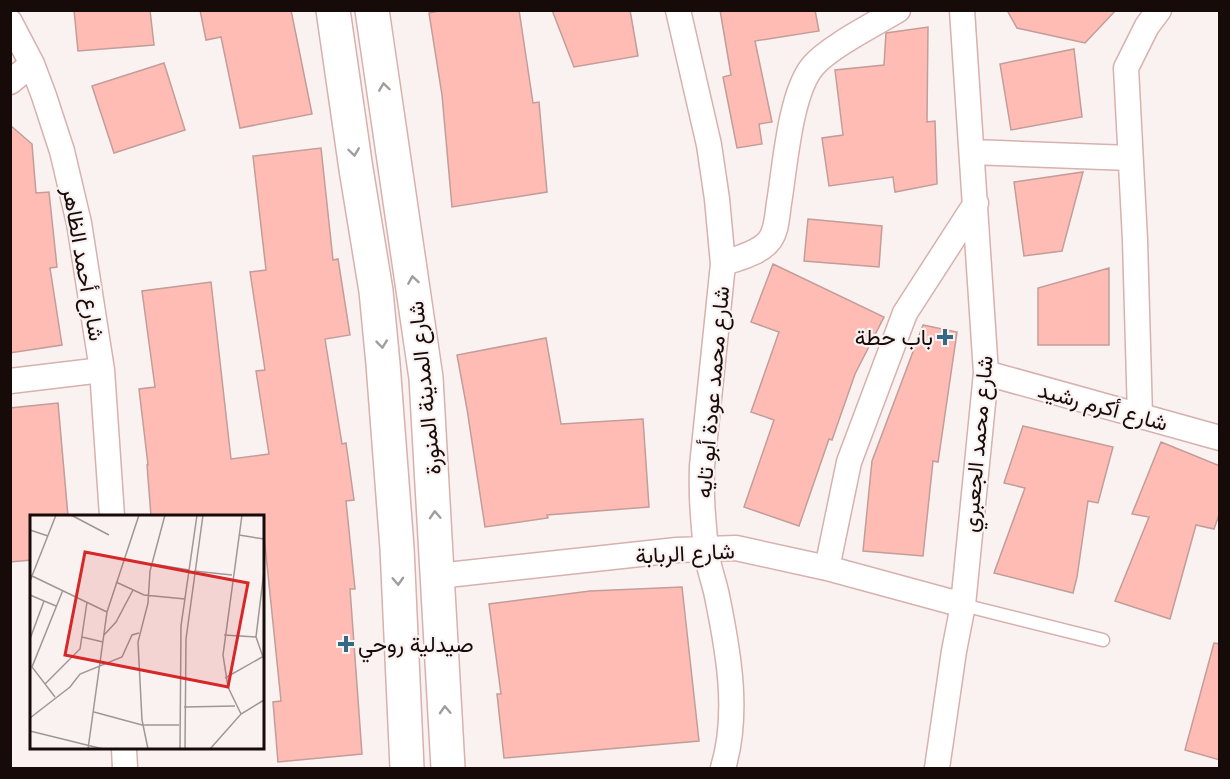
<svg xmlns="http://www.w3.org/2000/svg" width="1230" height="779" font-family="Mulish,Vazirmatn,sans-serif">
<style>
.building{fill:#ffbcb5;stroke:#c29d99;stroke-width:1.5}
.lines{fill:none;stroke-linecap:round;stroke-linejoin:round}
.lane-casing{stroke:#d7b1ad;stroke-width:15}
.street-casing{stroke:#d7b1ad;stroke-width:27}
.secondary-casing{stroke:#d7b1ad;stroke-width:36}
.lane{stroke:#fff;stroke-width:12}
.street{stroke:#fff;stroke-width:24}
.secondary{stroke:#fff;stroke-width:33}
.oneway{stroke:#a29d9d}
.poi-dot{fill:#366986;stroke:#faf2f1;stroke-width:2}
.labels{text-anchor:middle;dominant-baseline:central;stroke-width:4.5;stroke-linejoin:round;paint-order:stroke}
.street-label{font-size:22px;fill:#170b0a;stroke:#faf2f1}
.poi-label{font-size:22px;fill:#170b0a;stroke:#faf2f1;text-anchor:end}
.inset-road{fill:none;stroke:#9f9695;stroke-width:1.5}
.view{fill:#d62828;fill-opacity:0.15;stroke:#d62828;stroke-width:3}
.inset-edge{fill:none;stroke:#170b0a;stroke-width:3}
</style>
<rect width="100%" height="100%" fill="#faf2f1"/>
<path class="building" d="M 74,10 L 150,10 L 154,45 L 78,51 Z
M 200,10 L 291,10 L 312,114 L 240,128 L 221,37 L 206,40 Z
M 443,10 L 519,10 L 533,103 L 539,102 L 547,192 L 452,207 L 442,95 L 429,13 Z
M 552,10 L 630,10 L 638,56 L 574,67 Z
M 720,10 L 815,10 L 819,31 L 755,41 L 772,122 L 759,124 L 762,144 L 737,148 L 723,77 L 731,75 Z
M 1007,10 L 1116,10 L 1085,43 L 1017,28 Z
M 928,27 L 927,122 L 935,121 L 937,184 L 895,192 L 893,177 L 829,186 L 822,138 L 843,135 L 835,70 L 884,65 L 886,33 Z
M 1074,49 L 1082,117 L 1011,130 L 1000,64 Z
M 164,63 L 185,130 L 114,153 L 92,86 Z
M 10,125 L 32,144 L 36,193 L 49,192 L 57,267 L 50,268 L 62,345 L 10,353 Z
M 321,148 L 333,260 L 338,259 L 350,335 L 325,339 L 342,444 L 346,443 L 354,500 L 346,501 L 355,589 L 350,589 L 362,754 L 278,762 L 273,702 L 281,701 L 262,516 L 151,516 L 147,465 L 148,465 L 139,389 L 155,387 L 142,291 L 211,282 L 231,459 L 269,454 L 256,371 L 265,370 L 250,272 L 266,270 L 253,156 Z
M 1083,172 L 1062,251 L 1024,256 L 1014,182 Z
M 808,219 L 882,226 L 879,267 L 804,261 Z
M 773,264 L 884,317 L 855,374 L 832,440 L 829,439 L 799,526 L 744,507 L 774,420 L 751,412 L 779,332 L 751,322 Z
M 1109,268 L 1109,345 L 1038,345 L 1038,288 Z
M 923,325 L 957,332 L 938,462 L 933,461 L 923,556 L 863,551 L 872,461 Z
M 546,338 L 561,424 L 643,419 L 649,507 L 547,515 L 548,518 L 485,527 L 467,409 L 457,355 Z
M 58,403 L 68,516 L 32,516 L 32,560 L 10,562 L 10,408 Z
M 1023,426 L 1113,447 L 1098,503 L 1088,501 L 1077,577 L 1073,593 L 994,573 L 1025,488 L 1004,483 Z
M 1161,442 L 1220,466 L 1220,512 L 1214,529 L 1196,525 L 1170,619 L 1115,601 L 1149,517 L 1132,514 Z
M 682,587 L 699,741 L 504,758 L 497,694 L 501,694 L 489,604 L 590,591 Z
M 1214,643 L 1220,644 L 1220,760 L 1185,750 Z"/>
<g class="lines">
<g class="lane-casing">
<path id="lane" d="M 963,605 L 1103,640"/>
</g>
<g class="street-casing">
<path id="street" d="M 678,10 L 709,145 L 717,199 L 723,264 L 702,466 C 701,498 703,529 708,561 C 711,575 716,588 718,601 C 729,655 739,715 723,768
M 10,22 L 32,64 L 44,96 L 62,151 L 79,223 L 102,370 L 112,516
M 10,82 L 32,64
M 972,152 L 1130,158
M 723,264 C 737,258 758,254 768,242 C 777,233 777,215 779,203 C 785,167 790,93 813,66 C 829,47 875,24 898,10
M 986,373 L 1220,438
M 10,381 L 102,370
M 1140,416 L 1135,240 L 1126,68 L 1147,26 L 1159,10
M 827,568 L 849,462 L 905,313 L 976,203
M 438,576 L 677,550 L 736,548 L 827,568 L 963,605
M 124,748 L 125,768
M 937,768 L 954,651 L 963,605 L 986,373 L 962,10"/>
</g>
<g class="secondary-casing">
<path id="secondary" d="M 333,10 L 356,169 L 376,291 L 383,364 L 397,548 L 407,768
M 372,10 L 426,378 L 448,768"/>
</g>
<use href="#lane" class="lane"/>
<use href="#street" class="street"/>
<use href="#secondary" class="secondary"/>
</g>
<defs><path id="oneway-chevron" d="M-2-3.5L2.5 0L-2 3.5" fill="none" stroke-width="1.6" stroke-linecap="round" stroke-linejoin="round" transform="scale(1.5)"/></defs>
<g class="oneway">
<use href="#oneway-chevron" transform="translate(384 87) rotate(-98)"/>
<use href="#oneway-chevron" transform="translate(354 152) rotate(82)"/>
<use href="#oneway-chevron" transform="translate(413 280) rotate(-99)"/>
<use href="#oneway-chevron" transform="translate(382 344) rotate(84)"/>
<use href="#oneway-chevron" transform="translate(435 515) rotate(-93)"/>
<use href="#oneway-chevron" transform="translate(398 581) rotate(87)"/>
<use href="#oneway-chevron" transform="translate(445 710) rotate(-93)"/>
</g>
<g class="poi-dot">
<path d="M942 328h6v6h6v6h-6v6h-6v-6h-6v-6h6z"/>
<path d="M343 635h6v6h6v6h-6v6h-6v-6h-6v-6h6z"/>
</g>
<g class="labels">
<g class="street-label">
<text transform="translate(84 264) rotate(80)">شارع أحمد الظاهر</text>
<text transform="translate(424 388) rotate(-96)">شارع المدينة المنورة</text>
<text transform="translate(712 392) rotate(-85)">شارع محمد عودة أبو تايه</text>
<text transform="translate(1103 406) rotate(15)">شارع أكرم رشيد</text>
<text transform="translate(977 444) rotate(-85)">شارع محمد الجعبري</text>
<text transform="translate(685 553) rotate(-3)">شارع الربابة</text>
</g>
<g class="poi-label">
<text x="933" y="337">باب حطة</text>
<text x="358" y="644" text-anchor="start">صيدلية روحي</text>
</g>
</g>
<g transform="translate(30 515)">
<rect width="234" height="234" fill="#faf2f1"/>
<path class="inset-road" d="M 41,0 L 79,20M 0,15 L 18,21M 209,20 L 234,24M 123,49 L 159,55M 164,56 L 202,60M 0,60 L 77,97M 0,66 L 26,0M 86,67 L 114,80 L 155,84M 0,80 L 26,91M 74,120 L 86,107 L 103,75M 194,120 L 226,122M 52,122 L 73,127M 0,124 L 14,86M 233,142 L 226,122 L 234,56M 195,163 L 234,141M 15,169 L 50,134 L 57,87M 25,182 L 2,152 L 33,75M 154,192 L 205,191M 64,197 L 112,210 L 149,210M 211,199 L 198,172 L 193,140 L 212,0M 0,203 L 40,172 L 50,159 L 92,142 L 102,120 L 109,118M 0,216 L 73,234M 58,234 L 77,97 L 109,0M 118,234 L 112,205 L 108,127 L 118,88 L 120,56 L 135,0M 150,234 L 151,111 L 167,0M 155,234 L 156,124 L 173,0M 180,234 L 211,199 L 234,185"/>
<path class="view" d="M 55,37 L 218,68 L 198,172 L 35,140 Z"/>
<rect width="234" height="234" class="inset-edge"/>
</g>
<rect width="1230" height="779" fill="none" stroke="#170b0a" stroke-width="24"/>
</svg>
